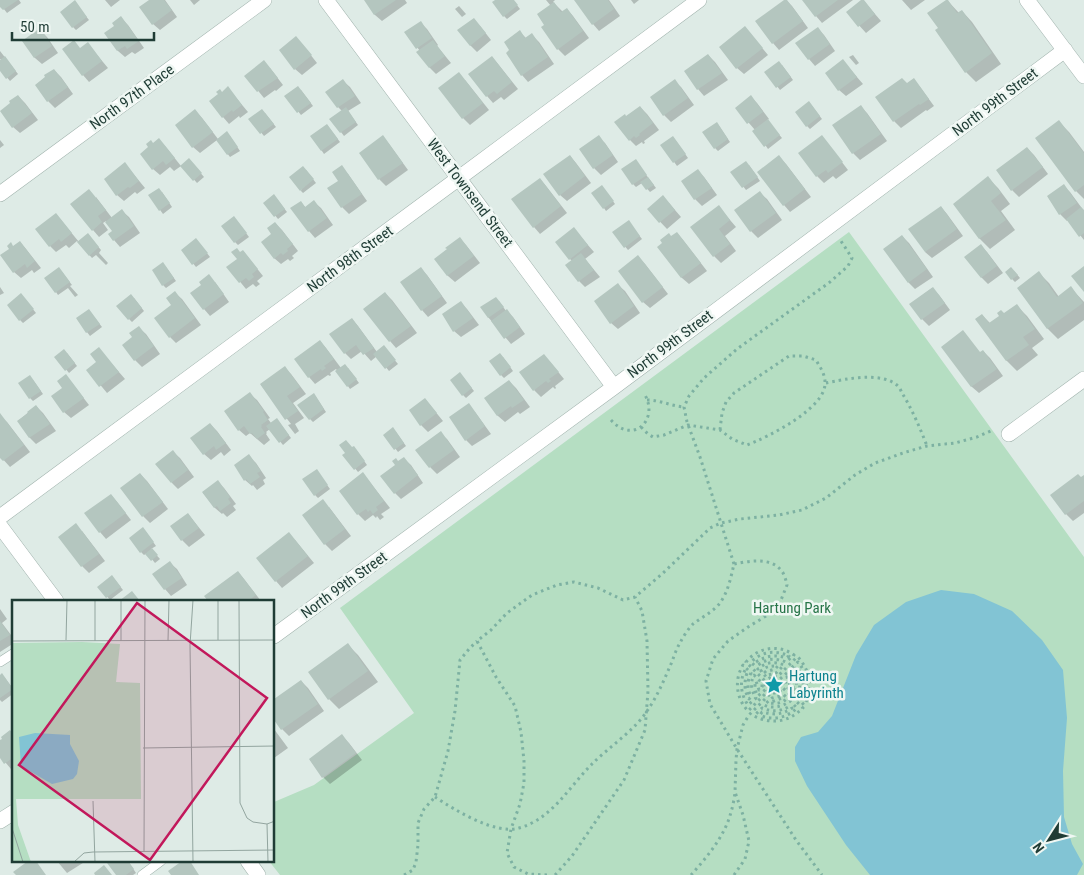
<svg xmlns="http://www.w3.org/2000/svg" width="1084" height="875" font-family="'Roboto Condensed',sans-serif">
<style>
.green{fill:#b5dec2}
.water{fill:#82c4d4}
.shadow{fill:#0003}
.building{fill:#b4c6bf}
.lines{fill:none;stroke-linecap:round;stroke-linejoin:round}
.service-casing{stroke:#a1b3ad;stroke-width:10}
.minor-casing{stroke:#a1b3ad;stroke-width:16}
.tertiary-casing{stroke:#a1b3ad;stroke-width:16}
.path{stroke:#7db1a2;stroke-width:3;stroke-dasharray:2.5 4;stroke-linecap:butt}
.service{stroke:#fff;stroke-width:9}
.minor{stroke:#fff;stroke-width:15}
.tertiary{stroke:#fff;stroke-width:15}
.labels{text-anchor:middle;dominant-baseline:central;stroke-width:5;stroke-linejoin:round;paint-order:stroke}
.street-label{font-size:15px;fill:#1f3c35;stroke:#eff7f3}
.park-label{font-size:15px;fill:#277548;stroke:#eff7f3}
.culture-label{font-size:15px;fill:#0d838f;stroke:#eff7f3;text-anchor:start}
.inset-road{fill:none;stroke:#92a59f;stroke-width:1}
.view{fill:#c2185b;fill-opacity:0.15;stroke:#c2185b;stroke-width:2.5}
.inset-edge{fill:none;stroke:#1f3c35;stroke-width:2.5}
</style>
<rect width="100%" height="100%" fill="#deebe6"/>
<path class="green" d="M 849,232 L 1084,557 L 1084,875 L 280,875 L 269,861 L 274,861 L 274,802 L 314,785 L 414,713 L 340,608 Z"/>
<path class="water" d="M 941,590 L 974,594 L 1012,611 L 1042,640 L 1063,670 L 1067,718 L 1063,771 L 1064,817 L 1072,844 L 1083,864 L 1077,875 L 870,875 L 846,845 L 807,786 L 795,761 L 795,747 L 801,737 L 818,732 L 832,716 L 856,655 L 874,625 L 906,602 Z"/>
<path class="shadow" d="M 0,0 L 19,0 L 21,3 L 7,13 L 0,4 Z
M 105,0 L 120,0 L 111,7 Z
M 151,0 L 165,0 L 177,17 L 160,30 L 153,24 Z
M 190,0 L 200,0 L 194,5 Z
M 365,0 L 405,0 L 407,3 L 382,21 L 375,15 Z
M 497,0 L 513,0 L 520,9 L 507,19 L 504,16 Z
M 546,0 L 555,0 L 553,2 L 563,12 L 567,9 L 573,16 L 589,38 L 565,56 L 558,49 L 546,25 L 551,6 Z
M 575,0 L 609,0 L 620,16 L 599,31 L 593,24 Z
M 631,0 L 639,0 L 634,4 Z
M 786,0 L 792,6 L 808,28 L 779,50 L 773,43 Z
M 804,0 L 853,0 L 822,23 L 816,16 Z
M 863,0 L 881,21 L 866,33 L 847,12 Z
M 902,0 L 925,0 L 911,10 Z
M 947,0 L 959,13 L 962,11 L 972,22 L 1001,64 L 976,82 L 966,72 L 939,29 Z
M 77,5 L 89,20 L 76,30 L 73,27 Z
M 459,6 L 466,14 L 462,17 L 455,9 Z
M 121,18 L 128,25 L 144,48 L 135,54 L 132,52 L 125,57 L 118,51 L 106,33 L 116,27 Z
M 421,23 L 427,29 L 438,45 L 437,46 L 451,63 L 436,74 L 430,68 L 418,52 L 420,51 L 406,33 Z
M 480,26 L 491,40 L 477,52 L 470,45 Z
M 745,27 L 768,55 L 744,74 L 737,68 Z
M 817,28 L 824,35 L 835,51 L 815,66 L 809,59 Z
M 40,30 L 47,37 L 58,53 L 42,64 L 35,58 L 24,41 Z
M 520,32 L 527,39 L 532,35 L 539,42 L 554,64 L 528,82 L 522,75 L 511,51 Z
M 88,44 L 108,68 L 89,82 L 83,75 L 64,49 L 80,49 Z
M 302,44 L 317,63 L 302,75 L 295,69 Z
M 0,51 L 18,74 L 10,81 L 0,69 L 0,61 L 2,60 L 0,59 Z
M 708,55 L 715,62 L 728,80 L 704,96 L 698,89 Z
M 853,55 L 859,63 L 856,65 L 849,57 Z
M 492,57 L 498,64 L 518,89 L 504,100 L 501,97 L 493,103 L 487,96 Z
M 843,61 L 863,84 L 846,96 L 839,90 Z
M 782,65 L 793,80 L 780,90 L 766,72 Z
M 270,68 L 283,85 L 276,91 L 275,90 L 264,98 L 246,76 Z
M 54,70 L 61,77 L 73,94 L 55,108 L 48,101 L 36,85 Z
M 465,80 L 489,110 L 470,125 L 463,118 L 440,89 Z
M 914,80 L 920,87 L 934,106 L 927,111 L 926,110 L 901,128 L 894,121 Z
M 343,81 L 350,87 L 361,103 L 348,111 L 358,125 L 344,136 L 331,119 L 342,111 L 338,107 Z
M 674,81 L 681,87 L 694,105 L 671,122 L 664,115 L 652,98 Z
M 228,88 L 248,112 L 240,118 L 239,116 L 229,124 L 223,117 L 222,93 Z
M 301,90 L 313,106 L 301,115 L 286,96 Z
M 18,96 L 25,103 L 38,120 L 20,133 L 13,127 Z
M 751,97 L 757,103 L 769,119 L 767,120 L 782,138 L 768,149 L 755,130 L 736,108 Z
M 812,106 L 822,119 L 810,129 L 807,126 Z
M 640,107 L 647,114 L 659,130 L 644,141 L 645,143 L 643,144 L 642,142 L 636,146 L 630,140 L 626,117 Z
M 861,107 L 867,113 L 887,141 L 860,160 L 853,153 L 834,126 Z
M 195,111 L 202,118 L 218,139 L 230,136 L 240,151 L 230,157 L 217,140 L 200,153 L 193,147 Z
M 265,113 L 276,127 L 264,136 L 250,119 Z
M 1059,122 L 1069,132 L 1084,152 L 1084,199 L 1076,191 Z
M 327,125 L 340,142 L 324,154 L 312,136 Z
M 719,126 L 730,142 L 718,151 L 715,148 Z
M 383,137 L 389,144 L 408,170 L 386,186 L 379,179 Z
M 598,137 L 605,143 L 618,162 L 601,175 L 594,168 Z
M 0,140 L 4,145 L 0,148 Z
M 676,141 L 688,158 L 677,166 L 662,145 Z
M 153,144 L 165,146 L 181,166 L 174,171 L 170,167 L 160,175 L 153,169 Z
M 828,144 L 848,170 L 836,179 L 833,176 L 824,183 L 817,176 L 800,153 Z
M 1027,148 L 1034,155 L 1048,174 L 1019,197 L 1012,190 Z
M 570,156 L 576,163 L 591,183 L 567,201 L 560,195 Z
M 779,157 L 786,164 L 811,197 L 790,212 L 784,205 Z
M 192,163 L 204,177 L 197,183 L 182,166 Z
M 638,164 L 656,188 L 650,192 L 642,183 L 636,187 L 633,184 Z
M 749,165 L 760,181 L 746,190 L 732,172 Z
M 341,167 L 348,174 L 367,201 L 349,214 L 342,207 L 329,188 L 339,181 Z
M 306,170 L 316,183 L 303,193 L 301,191 Z
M 131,171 L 145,188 L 137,194 L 135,192 L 124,201 L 117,195 Z
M 698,171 L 704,177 L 717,195 L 702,206 L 695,199 L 683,182 Z
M 988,178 L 998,188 L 1010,204 L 1001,211 L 1015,230 L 990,249 L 980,239 L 954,204 Z
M 540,179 L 546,186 L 567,213 L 540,234 L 534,227 Z
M 1064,186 L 1070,192 L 1084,211 L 1084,240 L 1068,220 L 1067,221 L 1060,214 L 1048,197 Z
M 604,189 L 615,204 L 606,211 L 604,208 Z
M 162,192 L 172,207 L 163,214 L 150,196 Z
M 760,193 L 767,199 L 782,220 L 758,238 L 751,231 L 736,211 Z
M 96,197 L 112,218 L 122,211 L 129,217 L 140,233 L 120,247 L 114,240 L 114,231 L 106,221 L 103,223 L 108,230 L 99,237 L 93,230 Z
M 277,199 L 287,212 L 278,219 L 265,203 Z
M 301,202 L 306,208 L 314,202 L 321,208 L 333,225 L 315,238 L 309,231 Z
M 669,203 L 681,217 L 667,229 L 648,209 Z
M 719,207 L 736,227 L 725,236 L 736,251 L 721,263 L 714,256 Z
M 941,207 L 947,214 L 963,236 L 932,258 L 925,252 Z
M 56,214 L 79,242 L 91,238 L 101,250 L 99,253 L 108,263 L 106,265 L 96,255 L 92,258 L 77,241 L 69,248 L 66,245 L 56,252 L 50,246 Z
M 237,221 L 249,237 L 238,245 L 235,242 Z
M 275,223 L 282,230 L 298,251 L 292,256 L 294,258 L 290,261 L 288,259 L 281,264 L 274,258 L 273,234 Z
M 631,225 L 642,239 L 628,250 L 614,233 Z
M 574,229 L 594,252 L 585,259 L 600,277 L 585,287 L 579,281 L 572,261 L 570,259 Z
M 677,233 L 683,240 L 707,271 L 689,284 L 682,278 L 659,247 Z
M 902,236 L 909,243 L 933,277 L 915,289 L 909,283 Z
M 460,239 L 466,245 L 480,263 L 455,282 L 448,276 L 436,259 Z
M 20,242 L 26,249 L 41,268 L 34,273 L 32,270 L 21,278 L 14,272 L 14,247 Z
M 199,243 L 210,257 L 196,267 L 183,251 Z
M 981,246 L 987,252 L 1003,273 L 988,284 L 982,278 L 966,257 Z
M 243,251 L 263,276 L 257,281 L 260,284 L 256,287 L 253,284 L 246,289 L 228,267 L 238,259 L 241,253 Z
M 638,257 L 645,264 L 668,294 L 650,308 L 643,302 Z
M 166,267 L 176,281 L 166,288 L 163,285 Z
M 421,269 L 427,275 L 447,303 L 428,317 L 422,310 Z
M 1014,271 L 1020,278 L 1015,282 L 1012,279 Z
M 62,272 L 72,285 L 70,286 L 78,295 L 75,297 L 68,288 L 58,295 L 56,292 Z
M 1039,273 L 1049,283 L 1059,297 L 1071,288 L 1084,302 L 1084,320 L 1058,339 L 1048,329 L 1019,288 Z
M 215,282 L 229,302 L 210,316 L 204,309 L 203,286 Z
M 618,285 L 625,291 L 640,313 L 618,329 L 611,323 Z
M 0,287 L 4,293 L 0,295 Z
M 932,288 L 939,295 L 950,310 L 929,326 L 922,319 L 911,304 Z
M 175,293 L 182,299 L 201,325 L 176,343 L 170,337 Z
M 385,293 L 392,300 L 417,333 L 396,348 L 390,341 L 365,309 Z
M 24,298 L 36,313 L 23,323 L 20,320 Z
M 134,298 L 144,311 L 132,322 L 129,319 Z
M 499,301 L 506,311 L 507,311 L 513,317 L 525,334 L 511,344 L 488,317 Z
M 461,303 L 467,309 L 479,325 L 461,337 L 454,331 Z
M 1017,306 L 1027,316 L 1044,339 L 1032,348 L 1038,355 L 1017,371 L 1006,360 L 982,315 L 991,324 Z
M 91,313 L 102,327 L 90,336 L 77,319 Z
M 352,319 L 358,326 L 377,352 L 386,350 L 398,364 L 389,371 L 377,356 L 371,361 L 362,351 L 351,359 L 345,353 Z
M 139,328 L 146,334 L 160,354 L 142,367 L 135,360 L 124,345 L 134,338 Z
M 320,341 L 326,348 L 341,368 L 348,368 L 359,383 L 350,389 L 336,369 L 330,373 L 331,375 L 330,376 L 328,375 L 315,384 L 309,377 Z
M 943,347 L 981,353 L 983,351 L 990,358 L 1003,376 L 979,393 L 972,387 Z
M 99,349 L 125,379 L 107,393 L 88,370 L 98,362 Z
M 67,353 L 77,366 L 69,373 L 56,357 Z
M 503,357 L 513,371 L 504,378 L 501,375 Z
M 550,362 L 564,379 L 555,386 L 556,388 L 555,389 L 553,387 L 541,397 L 534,390 Z
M 285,368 L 291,374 L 306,394 L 293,403 L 304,418 L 295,424 L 299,431 L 295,434 L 288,425 L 291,424 L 261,385 Z
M 463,377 L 474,391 L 466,398 L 463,395 Z
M 33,380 L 43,394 L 33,401 L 30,398 Z
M 509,381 L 516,388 L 530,407 L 520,414 L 518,412 L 505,422 L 498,416 L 486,399 Z
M 72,383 L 89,405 L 71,418 L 64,412 Z
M 250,394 L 257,400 L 270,418 L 268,419 L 271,423 L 279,422 L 291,438 L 283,445 L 270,429 L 266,432 L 267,433 L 266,434 L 270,440 L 264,445 L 250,433 L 246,436 L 239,430 Z
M 316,397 L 326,412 L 313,422 L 310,419 Z
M 425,399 L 443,421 L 428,432 L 421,425 L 411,410 Z
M 36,406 L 43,413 L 56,431 L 36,444 L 30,438 L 18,421 Z
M 475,412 L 491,434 L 472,446 L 466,440 Z
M 0,416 L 7,422 L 30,452 L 10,467 L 0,456 Z
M 210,424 L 217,431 L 231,450 L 224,456 L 221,452 L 211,460 L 204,454 Z
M 396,432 L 406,446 L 398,452 L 385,435 Z
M 440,433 L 447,439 L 460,457 L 437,474 L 430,467 Z
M 352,449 L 357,451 L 367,465 L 358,472 L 344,455 Z
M 173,452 L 180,458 L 194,477 L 178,489 L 172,483 Z
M 249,456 L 256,463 L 266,478 L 263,480 L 265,484 L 257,490 L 253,485 L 252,486 L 245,480 Z
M 404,459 L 411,465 L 423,483 L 401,499 L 395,493 L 399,462 Z
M 140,474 L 147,481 L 168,509 L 150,523 L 143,516 L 122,488 Z
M 319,474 L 330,489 L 318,498 L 315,495 Z
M 363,474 L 369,481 L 390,508 L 381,514 L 384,517 L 380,520 L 377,516 L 376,518 L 373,515 L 365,521 L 358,514 L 340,491 Z
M 1084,477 L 1084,513 L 1073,521 L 1066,514 L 1052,495 Z
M 218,482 L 224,488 L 236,504 L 233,506 L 236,510 L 227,517 L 223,513 L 222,514 L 215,508 L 203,493 Z
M 111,495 L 117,502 L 131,520 L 106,539 L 100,532 Z
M 329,507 L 351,536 L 332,551 L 325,544 L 303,515 Z
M 188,514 L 205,535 L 189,547 L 182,540 Z
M 82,531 L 105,561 L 89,573 L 82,566 Z
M 146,532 L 156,546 L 151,549 L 160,559 L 155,563 L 147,553 L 144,555 L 141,552 Z
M 295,540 L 314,563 L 282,588 L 276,581 Z
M 170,563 L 177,569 L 187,585 L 171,596 L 165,589 Z
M 238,572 L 244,579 L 261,601 L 209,601 L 206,596 Z
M 115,580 L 123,590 L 110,600 L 99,587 Z
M 0,609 L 7,619 L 2,623 L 14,639 L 14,643 L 0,652 Z
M 348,645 L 358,655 L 378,682 L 339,709 L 329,699 L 310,672 Z
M 0,677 L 5,678 L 14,690 L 14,693 L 2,702 L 0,700 Z
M 301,681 L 308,688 L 324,711 L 289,736 L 282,729 L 274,718 L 274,701 Z
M 274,729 L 288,748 L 274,758 Z
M 14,736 L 14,768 L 11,769 L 0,756 L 0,742 Z
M 342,736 L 349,743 L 362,760 L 330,784 L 323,777 L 310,760 Z
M 57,861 L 86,861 L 67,873 Z
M 128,861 L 136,873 L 133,875 L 117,875 Z"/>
<path class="building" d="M 0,0 L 18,0 L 3,10 L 0,7 Z
M 75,0 L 87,17 L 72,28 L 60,12 Z
M 149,0 L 164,0 L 172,10 L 152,25 L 139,7 Z
M 364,0 L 396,0 L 374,15 Z
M 495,0 L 514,0 L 518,5 L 503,17 L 492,2 Z
M 574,0 L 608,0 L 614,9 L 592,25 Z
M 784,0 L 787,0 L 803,21 L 772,44 L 755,21 Z
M 802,0 L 838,0 L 815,17 Z
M 861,0 L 864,0 L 875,14 L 858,27 L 846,12 Z
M 946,0 L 948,0 L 957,13 L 962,10 L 992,53 L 965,73 L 935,30 L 938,28 L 927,13 Z
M 554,2 L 561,12 L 567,8 L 583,31 L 557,50 L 541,27 L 544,25 L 537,14 Z
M 121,16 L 139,41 L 127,49 L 125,46 L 117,51 L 104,33 L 114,26 L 112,23 Z
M 474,18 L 486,33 L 470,46 L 457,30 Z
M 421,21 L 432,38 L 416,49 L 404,32 Z
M 745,26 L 763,48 L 736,69 L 719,47 Z
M 818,27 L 830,44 L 808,60 L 795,43 Z
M 40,28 L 52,46 L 34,58 L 22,41 Z
M 520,30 L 525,38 L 532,33 L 548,57 L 521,76 L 506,53 L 509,50 L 504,42 Z
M 296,36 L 312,55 L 294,70 L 279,50 Z
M 74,40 L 80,48 L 88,42 L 102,61 L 82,76 L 62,49 Z
M 433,40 L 445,56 L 429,68 L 416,52 Z
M 708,54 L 722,73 L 697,90 L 684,71 Z
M 5,56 L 16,71 L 6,79 L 0,71 L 0,60 Z
M 492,56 L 512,82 L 497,94 L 494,91 L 486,97 L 468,74 Z
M 843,59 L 857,77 L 838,91 L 825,73 Z
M 264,60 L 278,78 L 257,92 L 244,76 Z
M 779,61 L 791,77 L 776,88 L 764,72 Z
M 54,69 L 68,87 L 47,102 L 35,85 L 45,77 L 44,75 Z
M 459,72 L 483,103 L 462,119 L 438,88 Z
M 902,78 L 907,83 L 914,78 L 929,99 L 920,105 L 919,104 L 893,122 L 875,97 Z
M 343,79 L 355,96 L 337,108 L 325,92 Z
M 675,79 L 688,98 L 663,116 L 650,97 Z
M 228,86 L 242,105 L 233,112 L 232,110 L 222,118 L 209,101 L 218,94 L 216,92 L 220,89 L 222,92 Z
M 298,86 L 311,103 L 297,113 L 284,96 Z
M 18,95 L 32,113 L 12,128 L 0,111 L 10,103 L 9,101 Z
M 751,95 L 763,112 L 747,124 L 735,108 Z
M 809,101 L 820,116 L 806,127 L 795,112 Z
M 861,105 L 881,134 L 852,154 L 832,125 Z
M 640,106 L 653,123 L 639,134 L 640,135 L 636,138 L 634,136 L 629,141 L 614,122 L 625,114 L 626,116 Z
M 346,107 L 356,122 L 340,133 L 329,119 Z
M 195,109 L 213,132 L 192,148 L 175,125 Z
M 262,109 L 274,124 L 260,134 L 248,119 Z
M 768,119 L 780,135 L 764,147 L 752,131 Z
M 1059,120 L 1084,153 L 1084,185 L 1075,192 L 1035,138 Z
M 717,122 L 728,139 L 714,149 L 702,132 Z
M 327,124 L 338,139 L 321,151 L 310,136 Z
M 227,131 L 238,147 L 227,155 L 216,140 Z
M 383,135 L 403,163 L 378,180 L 359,153 Z
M 599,135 L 613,155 L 593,169 L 579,149 Z
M 822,135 L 843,162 L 828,173 L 826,170 L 816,177 L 798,153 Z
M 673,136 L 686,154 L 673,163 L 660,145 Z
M 159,138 L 175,158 L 166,165 L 163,161 L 152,170 L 140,154 L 148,147 L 146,144 L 151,140 L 153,143 Z
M 1027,147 L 1043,167 L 1011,191 L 996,170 Z
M 570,155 L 585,176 L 559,196 L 543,174 Z
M 779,155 L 805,189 L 783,206 L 757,172 Z
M 189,158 L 202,173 L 193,181 L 180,166 Z
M 636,159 L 647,175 L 632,185 L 621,169 Z
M 746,161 L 758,177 L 742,188 L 730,172 Z
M 125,162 L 139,181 L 130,188 L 128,187 L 116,196 L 104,179 Z
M 342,165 L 362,194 L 341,208 L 327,188 L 338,181 L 332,172 Z
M 303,166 L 314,179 L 300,191 L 289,177 Z
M 698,169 L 712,188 L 694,200 L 681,181 Z
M 988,176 L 1001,193 L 991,201 L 1006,220 L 979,239 L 953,204 Z
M 648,177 L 654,185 L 646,190 L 640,182 Z
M 540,178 L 561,206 L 533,228 L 511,199 Z
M 1064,184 L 1077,203 L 1059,215 L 1047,196 Z
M 602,185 L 614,201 L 603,209 L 591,193 Z
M 159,188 L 170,203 L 159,211 L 148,195 Z
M 89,189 L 106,210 L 98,216 L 102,222 L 92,231 L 70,204 Z
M 760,191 L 776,213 L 750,232 L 734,210 Z
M 274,194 L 285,209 L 274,217 L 263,203 Z
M 663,195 L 675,210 L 659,223 L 647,209 Z
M 314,200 L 327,218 L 308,232 L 290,208 L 301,201 L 305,207 Z
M 719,205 L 730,220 L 719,229 L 730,244 L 713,257 L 690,227 Z
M 941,206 L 957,229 L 925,252 L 908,229 Z
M 1081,207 L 1084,210 L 1084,233 L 1079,237 L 1066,219 Z
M 122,209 L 134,226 L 113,241 L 108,234 L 112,231 L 105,222 Z
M 56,213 L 72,233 L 61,242 L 59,239 L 49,247 L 35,229 Z
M 234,216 L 247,233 L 234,243 L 221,226 Z
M 629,220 L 640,236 L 624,248 L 612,232 Z
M 275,222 L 293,244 L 287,249 L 288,251 L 283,255 L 281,253 L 274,259 L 261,242 L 271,234 L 267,228 Z
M 574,227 L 588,245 L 569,260 L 555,242 Z
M 677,232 L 701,263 L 681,278 L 657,247 L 662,243 L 660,240 L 669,233 L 671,236 Z
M 88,233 L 99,247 L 89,256 L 77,242 Z
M 902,235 L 927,269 L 908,283 L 883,249 Z
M 460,237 L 474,256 L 447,276 L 434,259 L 447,249 L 445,248 Z
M 196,238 L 208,253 L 192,265 L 181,250 Z
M 20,241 L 35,261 L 27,268 L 25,264 L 13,273 L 0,255 L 9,249 L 7,246 L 11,242 L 13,246 Z
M 981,244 L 997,266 L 981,278 L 964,257 Z
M 237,248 L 240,252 L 243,250 L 258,269 L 252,274 L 254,277 L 249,281 L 246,278 L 239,283 L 226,267 L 237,259 L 231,252 Z
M 581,253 L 594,270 L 578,282 L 565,265 Z
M 638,255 L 663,287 L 642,303 L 618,271 Z
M 163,262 L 174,278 L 162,286 L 152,270 Z
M 1084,266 L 1084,292 L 1071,276 Z
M 59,267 L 70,282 L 55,293 L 44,278 Z
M 421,267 L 442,296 L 421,311 L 400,282 Z
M 1011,267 L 1018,275 L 1011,280 L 1005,272 Z
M 1039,271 L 1057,297 L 1071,286 L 1083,303 L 1047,329 L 1017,288 Z
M 209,274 L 224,294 L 203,310 L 190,293 L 201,285 L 199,282 Z
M 618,283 L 634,306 L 610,324 L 594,301 Z
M 933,287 L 945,303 L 921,320 L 909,304 Z
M 175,291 L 195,318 L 169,338 L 154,318 L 171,305 L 166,298 Z
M 385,292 L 411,326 L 389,342 L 363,309 Z
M 21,293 L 34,309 L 19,321 L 7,305 Z
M 131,294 L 142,308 L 128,320 L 116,306 Z
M 496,297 L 504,307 L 488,318 L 480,307 Z
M 461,301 L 473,318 L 453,332 L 442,314 Z
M 1017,304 L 1035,329 L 1023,337 L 1029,345 L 1006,361 L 975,319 L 982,314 L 989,323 L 999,316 L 997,313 L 1001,310 L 1004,313 Z
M 89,309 L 100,324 L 86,333 L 76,318 Z
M 507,309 L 520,327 L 504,339 L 491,321 Z
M 352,318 L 374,348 L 363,355 L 356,345 L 344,354 L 329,334 Z
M 139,326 L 154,346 L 134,361 L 122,345 L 132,337 L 129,333 Z
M 963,330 L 980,352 L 983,350 L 997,369 L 971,387 L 941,347 Z
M 320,340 L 334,359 L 324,366 L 326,368 L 322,371 L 321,369 L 308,378 L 294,359 Z
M 384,345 L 396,360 L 385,369 L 373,354 Z
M 99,347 L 119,372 L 99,387 L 86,370 L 96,362 L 90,354 Z
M 64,349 L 75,363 L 65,371 L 54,357 Z
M 500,353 L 511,367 L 500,376 L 489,361 Z
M 544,354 L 559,372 L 549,379 L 551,381 L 548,383 L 546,381 L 533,391 L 519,372 Z
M 345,364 L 357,379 L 347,387 L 335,371 Z
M 285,366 L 300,387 L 287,396 L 298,411 L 285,420 L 260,384 Z
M 460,372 L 472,388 L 462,396 L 450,380 Z
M 66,374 L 84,398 L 63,413 L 51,396 L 62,388 L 57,381 Z
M 30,375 L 41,391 L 29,399 L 18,383 Z
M 509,380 L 524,400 L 512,408 L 511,406 L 497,416 L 484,398 Z
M 250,392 L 264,411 L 263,412 L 268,420 L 261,425 L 262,426 L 261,427 L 265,433 L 257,439 L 252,433 L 250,434 L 244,426 L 238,431 L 224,411 Z
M 314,393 L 324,409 L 309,420 L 297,405 Z
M 425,398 L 437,413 L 420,426 L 409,410 Z
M 469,403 L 485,426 L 465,441 L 449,417 Z
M 36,405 L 50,424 L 29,438 L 17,421 L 28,413 L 27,412 Z
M 0,413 L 24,445 L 3,461 L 0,458 Z
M 277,418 L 289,435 L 279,443 L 266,426 Z
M 210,423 L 226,443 L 216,450 L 214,446 L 203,455 L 190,438 Z
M 393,427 L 404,443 L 394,450 L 383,435 Z
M 441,431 L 454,450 L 429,468 L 415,450 Z
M 346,440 L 352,447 L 354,446 L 365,461 L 354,470 L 342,455 L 345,453 L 339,445 Z
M 173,450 L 188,470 L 171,483 L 155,464 Z
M 249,454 L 261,471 L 257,473 L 260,477 L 250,484 L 246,479 L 244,481 L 234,465 Z
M 404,457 L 418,475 L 394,494 L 380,476 L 395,465 L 392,461 L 396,458 L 398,461 Z
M 317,469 L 328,485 L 314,496 L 302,479 Z
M 363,472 L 384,501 L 376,507 L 378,510 L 373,514 L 370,510 L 368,512 L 366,509 L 357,515 L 339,491 Z
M 140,473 L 163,502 L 142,517 L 120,488 Z
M 1078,474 L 1081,477 L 1084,475 L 1084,501 L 1065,515 L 1050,495 Z
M 218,480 L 230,497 L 228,499 L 231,503 L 220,511 L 217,506 L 214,508 L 202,492 Z
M 111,494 L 126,513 L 99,533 L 84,513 Z
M 323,499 L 345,529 L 324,545 L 302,515 Z
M 188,513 L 199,528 L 181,541 L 170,526 Z
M 76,523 L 99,554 L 81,567 L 58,537 Z
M 143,527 L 154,542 L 140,553 L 129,538 Z
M 289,532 L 308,556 L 275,582 L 256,558 Z
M 152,548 L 158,555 L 151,561 L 145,554 Z
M 170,561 L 182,578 L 164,590 L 152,574 Z
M 238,571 L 256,595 L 248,601 L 208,601 L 204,596 Z
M 112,575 L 121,587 L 106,598 L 97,587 Z
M 132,591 L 140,601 L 119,601 Z
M 0,621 L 10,635 L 0,641 Z
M 348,643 L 368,671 L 328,700 L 308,672 Z
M 2,673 L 13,689 L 0,698 L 0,675 Z
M 301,680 L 318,704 L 281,730 L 274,720 L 274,699 Z
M 10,730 L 14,735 L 14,757 L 4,764 L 0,758 L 0,740 L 2,739 L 1,737 Z
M 342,734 L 356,753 L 322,778 L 309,759 Z
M 28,861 L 36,861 L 46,875 L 16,875 L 13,872 Z
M 109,861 L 128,861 L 134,869 L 126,875 L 116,875 L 107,863 Z
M 182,861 L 190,861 L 199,875 L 171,875 L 168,871 Z
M 104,865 L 112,875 L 95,875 L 94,873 Z"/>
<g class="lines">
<g class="service-casing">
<path id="service" d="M 0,662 L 14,653
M 142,875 L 161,861"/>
</g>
<g class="minor-casing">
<path id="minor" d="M 326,0 L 614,387
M 1027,0 L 1084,76
M 0,194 L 264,0
M 1009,434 L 1084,379
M 0,517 L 459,178 L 699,0
M 274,636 L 614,387 L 1065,50
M 0,821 L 14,812"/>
</g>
<g class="tertiary-casing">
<path id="tertiary" d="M 0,526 L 56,601
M 248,861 L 258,875"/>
</g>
<path class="path" d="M 826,383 C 845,379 882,371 898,386 C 900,388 901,391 902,393 C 912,409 920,428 927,446
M 647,400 C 660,400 671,406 684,407
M 611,420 C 633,445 659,420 645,395
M 641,427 L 648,434 L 653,437 L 664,435 L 688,425 L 720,430 L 732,439 L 747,445 C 768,437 827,408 825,382 C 825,374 820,367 816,360 L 803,356 L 789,356 L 734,393 L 726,402 L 722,413 L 720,430
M 734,564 L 700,457 L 687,422 L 684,407 L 689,396 L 704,378 L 737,349 L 830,282 L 848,266 L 852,258 L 839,238
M 435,797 C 455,810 495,835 519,828 C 552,819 569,787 592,764 C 609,747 635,730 647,711 C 657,697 664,680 671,664 C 674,657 676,649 680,643 C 683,637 688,629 693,624 C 702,617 713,612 720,603 C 728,592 731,577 734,564 C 749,561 770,557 781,570 C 784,573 786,580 787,585 L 781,600 L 771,613 L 748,627 L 728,641 L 713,659 L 706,681 L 710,704 L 737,749 L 796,840 L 822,875
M 404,875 L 413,870 L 416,862 L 418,845 L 418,823 L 424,809 L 435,797 L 448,751 L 455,711 L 460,660 L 469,649 L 477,641
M 547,875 L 528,874 L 514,867 L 507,853 L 511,829 L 520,804 L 524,783 L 524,761 L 521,732 L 515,706 L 496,677 L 477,641 L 491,630 L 507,613 L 532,595 L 557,585 L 574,582 L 598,588 L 623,600 L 635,597 L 662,574 L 710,528 L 721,523 L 740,519 L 779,515 L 802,510 L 826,498 L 855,475 L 875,463 L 906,452 L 927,446 L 955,443 L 977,437 L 993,430
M 555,875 L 572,856 L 624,780 L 645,730 L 648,691 L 647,641 L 642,611 L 635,597
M 691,875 C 707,857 725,836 731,812 C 733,806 734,799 735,793
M 734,875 L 745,859 L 749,841 L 743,815 L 735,792 L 736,760 L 737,749 L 743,725 L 749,715 L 771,693 L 777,693 L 780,691 L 787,698 C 783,703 777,704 770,703 L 774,701 L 782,698 L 780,696 L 772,698 L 764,705 C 773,709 782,707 790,701 L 797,708 C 787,718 772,721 760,715 L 762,712 C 774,715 782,715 792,708 L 790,706 C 780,712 772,712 762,708 L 754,716 C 773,725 788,722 803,708 L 783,688 L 783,684 L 780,679 L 788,672 C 792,677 794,682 793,688 L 790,685 L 787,677 L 785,679 L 786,686 L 794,694 C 799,686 796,676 790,669 L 798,662 C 807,673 809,686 803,700 L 801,696 C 805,686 803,676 797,667 L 795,669 C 801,678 801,687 797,697 L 804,705 C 815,689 810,671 798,657 L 796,658 L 777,677 L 773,676 L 768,679 L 761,671 C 766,666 771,666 778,666 L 775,669 L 765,672 L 768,675 L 776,673 L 784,665 C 774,661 766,662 758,669 L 751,662 C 762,651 776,650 789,656 L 786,658 C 775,654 766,656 756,662 L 758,665 C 768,658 776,658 786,662 L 794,655 C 779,644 758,647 746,662 L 766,682 L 765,686 L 766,689 L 758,696 C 755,691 754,687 756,681 L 759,690 L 762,687 L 762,683 L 754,675 C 750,683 751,690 756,698 L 748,705 C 741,695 739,682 745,670 L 747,673 C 744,682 744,691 749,699 L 751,697 C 747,689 747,681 751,673 L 743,665 C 734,680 736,698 748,711 L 774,685"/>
<use href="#service" class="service"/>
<use href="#minor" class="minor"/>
<use href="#tertiary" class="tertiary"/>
</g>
<defs>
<g id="sight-bare" transform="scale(1.5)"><path d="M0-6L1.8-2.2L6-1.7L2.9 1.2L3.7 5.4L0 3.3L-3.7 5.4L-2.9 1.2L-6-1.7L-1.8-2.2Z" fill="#0f9aa8" stroke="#eff7f3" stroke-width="2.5" paint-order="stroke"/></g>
</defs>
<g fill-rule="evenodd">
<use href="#sight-bare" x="774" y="685"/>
</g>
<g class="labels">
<g class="street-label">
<text transform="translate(132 97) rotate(-36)">North 97th Place</text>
<text transform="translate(995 102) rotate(-37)">North 99th Street</text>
<text transform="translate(470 193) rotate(53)">West Townsend Street</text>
<text transform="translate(350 259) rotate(-36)">North 98th Street</text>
<text transform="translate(670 344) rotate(-37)">North 99th Street</text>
<text transform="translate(344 585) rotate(-36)">North 99th Street</text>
</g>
<g class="park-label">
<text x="792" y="608">Hartung Park</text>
</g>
<g class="culture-label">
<text x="789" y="676">Hartung<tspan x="789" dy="17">Labyrinth</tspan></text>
</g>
</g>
<g transform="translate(12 600)">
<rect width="262" height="262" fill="#deebe6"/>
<path d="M 70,42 L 108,44 L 104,82 L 128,83 L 129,199 L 4,199 L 6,225 L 19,262 L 0,262 L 0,43 Z" fill="#b5dec2"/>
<path d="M 23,133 L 58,135 L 58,144 L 67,161 L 65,174 L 61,179 L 40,184 L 9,166 L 7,137 Z" fill="#82c4d4"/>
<path class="inset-road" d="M 83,0 L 83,41M 109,0 L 109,41M 181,0 L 178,45 L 181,262M 227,0 L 228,203 L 235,218 L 241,222 L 255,224 L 263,221M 54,40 L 55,0M 206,40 L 206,0M 0,41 L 263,40M 156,41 L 157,0M 131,148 L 263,146M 81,201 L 83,262M 255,224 L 256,262M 0,228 L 11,262M 132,251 L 133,0M 62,262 L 72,253 L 81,252 L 263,250"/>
<path class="view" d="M 125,3 L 255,98 L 138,260 L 7,165 Z"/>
<rect width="262" height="262" class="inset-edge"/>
</g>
<g transform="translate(1049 840) rotate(234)" stroke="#eff7f3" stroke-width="4" paint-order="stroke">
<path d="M0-4L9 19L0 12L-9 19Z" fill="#1f3c35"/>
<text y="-8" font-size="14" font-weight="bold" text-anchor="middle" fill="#1f3c35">N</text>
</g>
<path d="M12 32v8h142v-8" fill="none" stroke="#1f3c35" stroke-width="2.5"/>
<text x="20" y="32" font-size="15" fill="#1f3c35" stroke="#eff7f3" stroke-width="4" paint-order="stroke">50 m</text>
</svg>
